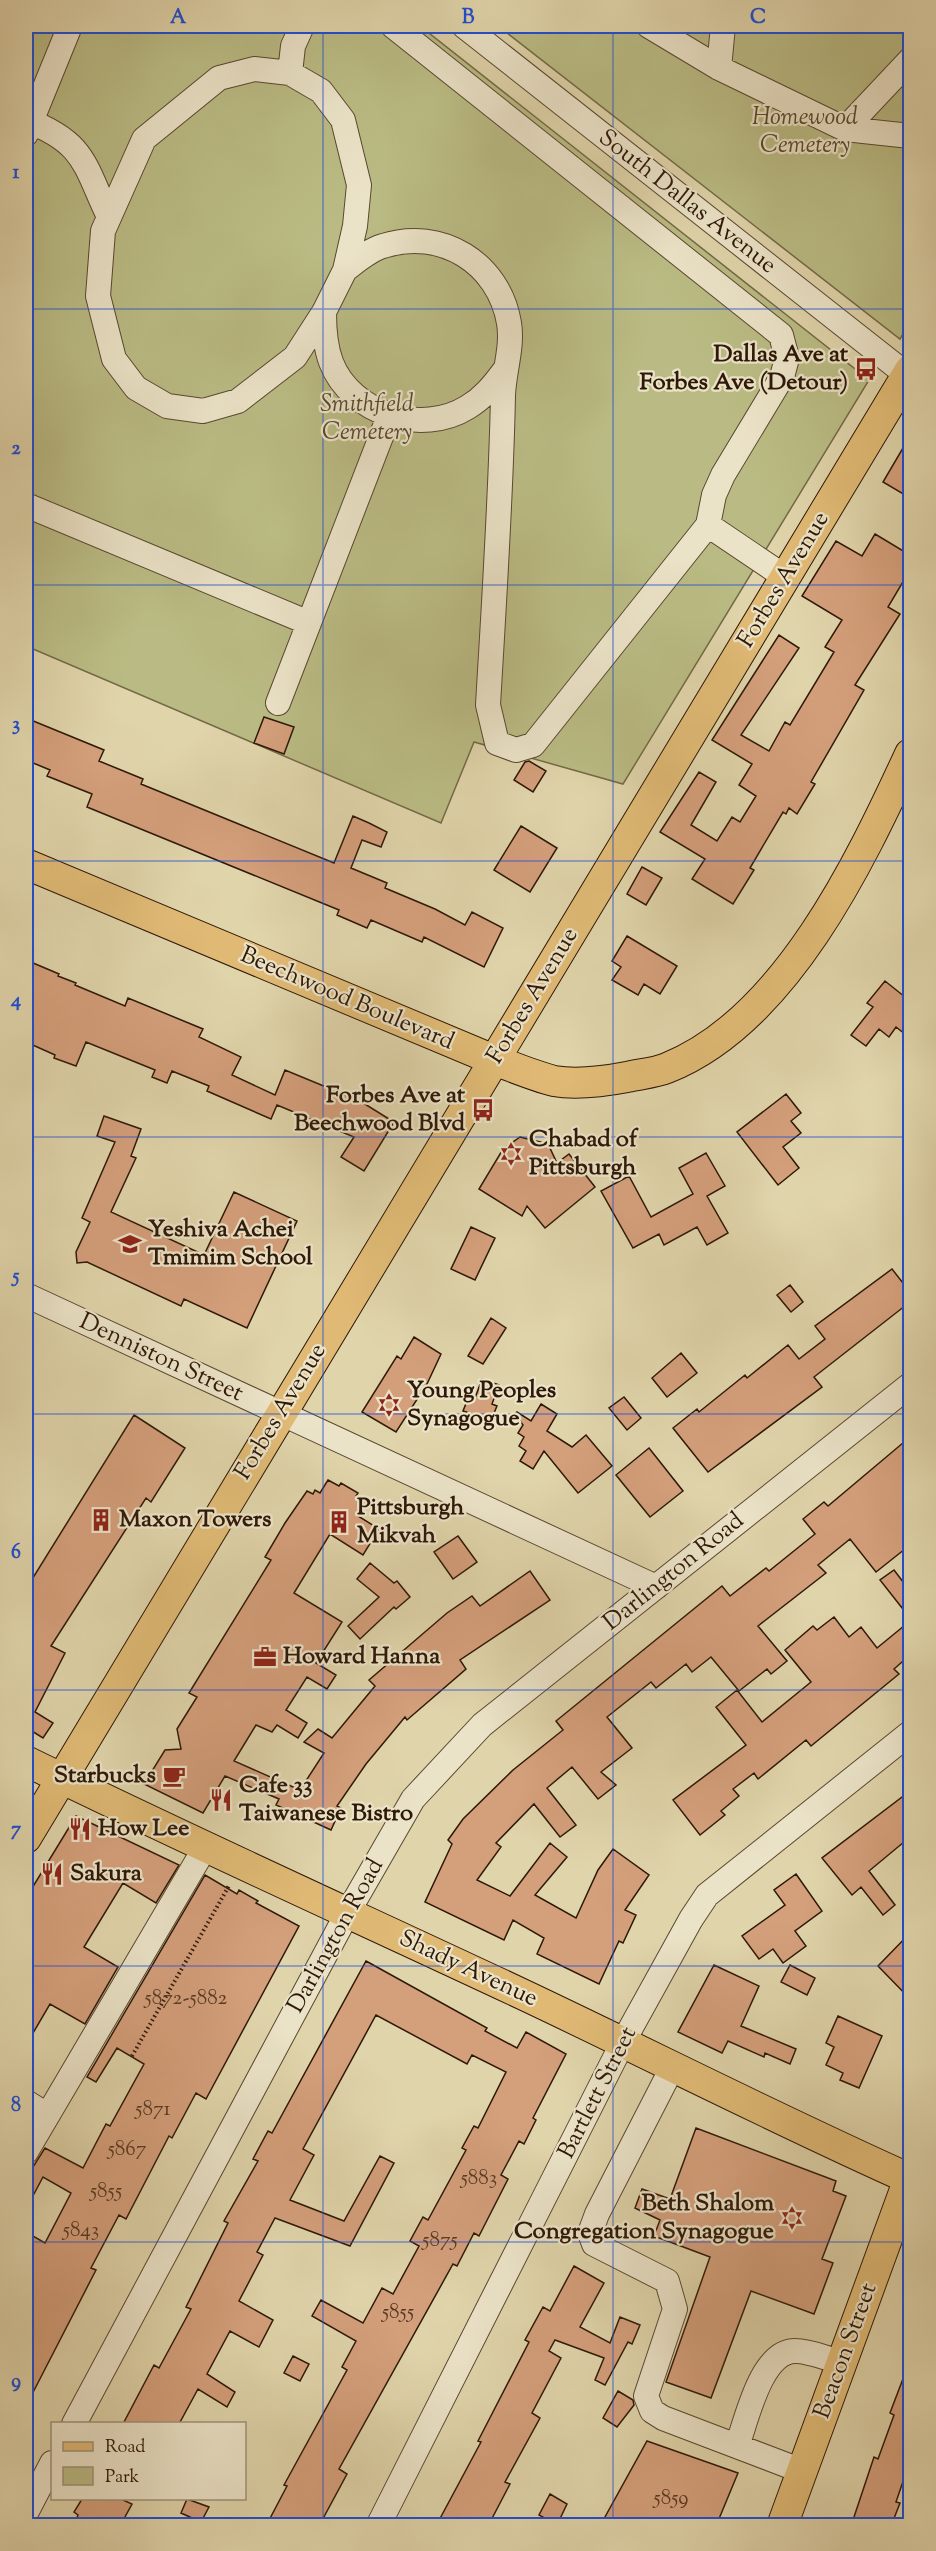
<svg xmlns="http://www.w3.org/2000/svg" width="936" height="2551" font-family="'Sorts Mill Goudy',serif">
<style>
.green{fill:#babb84;stroke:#746a46;stroke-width:1.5}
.building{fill:#d49f7b;stroke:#2e1808;stroke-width:1.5}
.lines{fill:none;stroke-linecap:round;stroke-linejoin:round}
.minor-casing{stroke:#5a4730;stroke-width:26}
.major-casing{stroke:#2e1808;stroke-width:32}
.path{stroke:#2e1808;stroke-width:4;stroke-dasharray:1.5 3;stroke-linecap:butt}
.minor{stroke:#ebe3c8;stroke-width:24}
.major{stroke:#e0ba75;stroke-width:30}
.grid{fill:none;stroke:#1d4ed8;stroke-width:1.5;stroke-opacity:0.55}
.labels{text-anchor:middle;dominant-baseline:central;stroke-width:4.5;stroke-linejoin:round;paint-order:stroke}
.number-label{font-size:21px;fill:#583a25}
.park-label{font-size:24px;font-style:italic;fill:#58492d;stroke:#ebe3c8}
.street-label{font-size:24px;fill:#2e1808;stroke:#ebe3c8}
.poi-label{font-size:24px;font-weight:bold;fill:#2e1808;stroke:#ebe3c8;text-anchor:start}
.neatline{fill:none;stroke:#1d4ed8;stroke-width:2}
.grid-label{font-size:20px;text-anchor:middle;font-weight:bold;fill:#1d4ed8}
</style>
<rect width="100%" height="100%" fill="#e0d4aa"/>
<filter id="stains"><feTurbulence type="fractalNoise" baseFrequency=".00333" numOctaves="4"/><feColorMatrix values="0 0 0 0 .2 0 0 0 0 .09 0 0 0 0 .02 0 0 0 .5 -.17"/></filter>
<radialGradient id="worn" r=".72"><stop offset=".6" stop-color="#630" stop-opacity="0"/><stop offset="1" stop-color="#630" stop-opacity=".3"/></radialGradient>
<path class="green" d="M 26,26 L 420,26 L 869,380 L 623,784 L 474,742 L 441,823 L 26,646 Z
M 498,26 L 910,26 L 910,321 L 900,339 Z"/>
<path class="building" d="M 910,436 L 910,498 L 883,482 Z
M 875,534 L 910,555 L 904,566 L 910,570 L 888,607 L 900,614 L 855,685 L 864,690 L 811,782 L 815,784 L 797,814 L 789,808 L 786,814 L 783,812 L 750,868 L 754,870 L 733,904 L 692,879 L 705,859 L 660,832 L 699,772 L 716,782 L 691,825 L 717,841 L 732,817 L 740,822 L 756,796 L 739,785 L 752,764 L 712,740 L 779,635 L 799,648 L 741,735 L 769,751 L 785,722 L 790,725 L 834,652 L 825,647 L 842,620 L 802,596 L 836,541 L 862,556 Z
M 264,717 L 294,727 L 284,754 L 254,743 Z
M 26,718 L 104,750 L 99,761 L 143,779 L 141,784 L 334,863 L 353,816 L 369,823 L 387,832 L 381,847 L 362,840 L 351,868 L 387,883 L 385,888 L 435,909 L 465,925 L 472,912 L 503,928 L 484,967 L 424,937 L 422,942 L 371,920 L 367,928 L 337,915 L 339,910 L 87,807 L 92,794 L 47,776 L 50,770 L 26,760 Z
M 529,761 L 546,771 L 533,792 L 514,780 L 525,762 Z
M 521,826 L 557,848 L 530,892 L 494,870 Z
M 642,867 L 662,878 L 646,905 L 627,894 Z
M 627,936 L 677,966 L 660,994 L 644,984 L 638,995 L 612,980 L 621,967 L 612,961 Z
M 26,960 L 59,974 L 58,976 L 76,983 L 75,985 L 125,1006 L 128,998 L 203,1029 L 199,1037 L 241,1057 L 232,1075 L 275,1095 L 285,1070 L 360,1101 L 394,1122 L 364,1171 L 341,1157 L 354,1137 L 277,1105 L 271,1119 L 207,1091 L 209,1086 L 172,1071 L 167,1083 L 152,1077 L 155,1070 L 86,1042 L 76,1066 L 54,1058 L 55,1055 L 26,1042 Z
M 885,981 L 910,1001 L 910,1038 L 896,1027 L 889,1037 L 879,1029 L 866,1046 L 851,1035 L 873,1007 L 867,1003 Z
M 786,1094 L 801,1113 L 791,1121 L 801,1133 L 783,1147 L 799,1168 L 778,1185 L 737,1132 Z
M 104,1116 L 141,1129 L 131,1156 L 136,1158 L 111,1212 L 204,1255 L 234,1192 L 297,1221 L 247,1328 L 184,1299 L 181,1306 L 87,1262 L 77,1263 L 76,1252 L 90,1222 L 82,1218 L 115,1142 L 97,1136 Z
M 520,1137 L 548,1144 L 557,1163 L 569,1154 L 595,1187 L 545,1228 L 527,1206 L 522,1216 L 479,1189 L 503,1149 Z
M 706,1153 L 725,1186 L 707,1196 L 728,1233 L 707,1245 L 697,1227 L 664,1245 L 659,1234 L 633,1248 L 601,1191 L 629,1176 L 651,1217 L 693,1194 L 679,1168 Z
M 471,1227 L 495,1238 L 475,1280 L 451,1269 Z
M 892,1269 L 910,1292 L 910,1302 L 814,1377 L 822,1387 L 708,1472 L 673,1428 L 697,1409 L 699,1412 L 745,1375 L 747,1378 L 788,1345 L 799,1359 L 825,1339 L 815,1326 Z
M 790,1285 L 803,1302 L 791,1312 L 777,1295 Z
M 491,1318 L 506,1328 L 483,1364 L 468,1356 Z
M 414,1337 L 441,1354 L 427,1384 L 396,1432 L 362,1412 L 397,1356 L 401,1359 Z
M 681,1353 L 697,1373 L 667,1397 L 652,1378 Z
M 482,1379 L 499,1385 L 492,1404 L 497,1406 L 491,1420 L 463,1411 L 469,1396 L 475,1398 Z
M 624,1397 L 641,1418 L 627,1430 L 609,1408 Z
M 541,1404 L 557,1414 L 547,1431 L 572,1447 L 586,1435 L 612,1466 L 578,1493 L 544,1451 L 533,1469 L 520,1461 L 526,1451 L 519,1446 L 524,1437 L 518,1433 L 523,1425 L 515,1414 L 517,1412 L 531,1421 Z
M 134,1415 L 185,1448 L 151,1502 L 146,1498 L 51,1646 L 65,1653 L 35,1712 L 53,1723 L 43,1738 L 27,1728 L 26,1731 L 26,1589 Z
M 910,1437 L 910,1545 L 876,1572 L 850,1539 L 818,1565 L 826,1573 L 758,1626 L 787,1661 L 771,1674 L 767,1669 L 739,1691 L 711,1657 L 692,1672 L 686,1664 L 656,1688 L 651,1682 L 607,1717 L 632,1748 L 601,1772 L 616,1785 L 598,1799 L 572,1767 L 547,1788 L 576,1825 L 560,1837 L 534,1804 L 496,1843 L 501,1847 L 477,1880 L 510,1896 L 550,1843 L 567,1857 L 535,1895 L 576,1918 L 598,1870 L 613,1849 L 649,1875 L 625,1910 L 636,1915 L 623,1943 L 619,1941 L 599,1984 L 537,1954 L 544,1938 L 513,1920 L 504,1940 L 425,1902 L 452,1844 L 448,1840 L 463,1819 L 513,1770 L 563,1730 L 556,1721 L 722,1586 L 730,1596 L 766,1568 L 769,1571 L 815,1534 L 803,1519 L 824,1502 L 828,1506 Z
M 649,1448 L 683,1491 L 650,1517 L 616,1475 Z
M 328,1480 L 339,1486 L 341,1483 L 358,1493 L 356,1496 L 366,1502 L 358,1516 L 379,1529 L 363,1555 L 330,1534 L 294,1593 L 342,1622 L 316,1663 L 336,1675 L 327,1689 L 307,1677 L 286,1710 L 307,1723 L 298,1738 L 277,1725 L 272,1732 L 256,1725 L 234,1761 L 300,1790 L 324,1753 L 304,1742 L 318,1729 L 332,1738 L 375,1686 L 369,1680 L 447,1613 L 472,1596 L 480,1606 L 530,1571 L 550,1600 L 460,1660 L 466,1669 L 407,1720 L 405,1717 L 366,1764 L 337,1806 L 341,1808 L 331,1830 L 276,1805 L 279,1799 L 225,1776 L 203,1813 L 144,1784 L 165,1750 L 181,1749 L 177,1729 L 197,1697 L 189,1693 L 271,1560 L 265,1557 L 285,1523 L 307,1491 L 313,1494 L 315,1490 L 320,1493 Z
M 458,1536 L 477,1562 L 453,1579 L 434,1552 Z
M 370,1563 L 394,1583 L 397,1581 L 410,1597 L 396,1609 L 394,1607 L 360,1639 L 348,1626 L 379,1597 L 357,1579 Z
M 894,1570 L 910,1591 L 910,1618 L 880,1580 Z
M 834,1617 L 849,1637 L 861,1627 L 877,1648 L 910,1621 L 910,1655 L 894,1669 L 899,1674 L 811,1746 L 806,1740 L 758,1779 L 754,1773 L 733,1789 L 739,1796 L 721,1811 L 725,1815 L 700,1835 L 673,1800 L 746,1745 L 716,1707 L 737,1690 L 762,1722 L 811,1682 L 785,1650 L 813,1626 L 817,1630 Z
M 910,1791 L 910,1837 L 869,1871 L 895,1905 L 883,1915 L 861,1887 L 852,1895 L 822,1858 Z
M 76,1816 L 179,1865 L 156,1903 L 123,1883 L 84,1947 L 118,1967 L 85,2024 L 50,2004 L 26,2045 L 26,1898 Z
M 796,1874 L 822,1911 L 795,1931 L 806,1946 L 783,1963 L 773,1949 L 759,1959 L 742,1936 L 785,1905 L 774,1890 Z
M 205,1875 L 237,1894 L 239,1890 L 258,1901 L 256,1903 L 299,1926 L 206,2099 L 196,2093 L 172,2138 L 169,2136 L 126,2219 L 119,2215 L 91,2268 L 96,2270 L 26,2406 L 26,2232 L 45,2243 L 71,2193 L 43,2177 L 26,2209 L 26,2178 L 45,2148 L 83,2168 L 106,2124 L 110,2126 L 144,2064 L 117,2048 L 96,2082 L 87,2077 Z
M 910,1933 L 910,1999 L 878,1966 Z
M 366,1961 L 487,2028 L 485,2031 L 517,2048 L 526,2032 L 566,2054 L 533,2118 L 536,2120 L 524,2144 L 519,2141 L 501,2175 L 508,2179 L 479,2236 L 474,2233 L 457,2266 L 453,2264 L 339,2469 L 347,2474 L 319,2526 L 266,2526 L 287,2486 L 284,2485 L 347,2370 L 342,2367 L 356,2341 L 312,2316 L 321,2300 L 363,2323 L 382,2288 L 393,2294 L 419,2246 L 410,2241 L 423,2217 L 428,2220 L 466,2150 L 462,2148 L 474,2126 L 478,2128 L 506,2072 L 472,2055 L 467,2064 L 376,2015 L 303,2149 L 314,2155 L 290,2200 L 344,2221 L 380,2156 L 394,2163 L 350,2246 L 275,2218 L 257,2252 L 263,2255 L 239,2301 L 273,2320 L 259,2347 L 230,2331 L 207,2374 L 235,2392 L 227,2407 L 198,2389 L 179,2424 L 123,2424 L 154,2365 L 159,2368 L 191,2309 L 186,2307 L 228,2223 L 224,2221 L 258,2161 L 253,2159 L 268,2131 L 272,2133 Z
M 714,1965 L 759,1986 L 741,2026 L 796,2049 L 790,2064 L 765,2053 L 764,2057 L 728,2041 L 722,2053 L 678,2032 Z
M 790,1965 L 815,1978 L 807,1995 L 781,1982 Z
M 838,2016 L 882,2036 L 859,2088 L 840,2080 L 843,2073 L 826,2065 L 834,2047 L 826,2043 Z
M 696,2128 L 836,2181 L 833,2191 L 846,2196 L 822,2259 L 833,2263 L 814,2314 L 751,2291 L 711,2398 L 666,2382 L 710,2257 L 654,2236 L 660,2220 L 635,2208 L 642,2189 L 670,2199 Z
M 574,2266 L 604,2283 L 580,2327 L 610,2343 L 620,2317 L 640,2325 L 632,2344 L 628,2342 L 605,2385 L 595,2380 L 604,2358 L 555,2340 L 549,2351 L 561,2358 L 532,2413 L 540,2418 L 505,2482 L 510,2484 L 488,2526 L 436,2526 L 481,2442 L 478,2441 L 529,2342 L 525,2340 L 543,2307 L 550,2311 Z
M 293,2356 L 309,2364 L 300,2381 L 284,2373 Z
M 909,2363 L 910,2461 L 896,2502 L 900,2503 L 891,2526 L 851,2526 L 874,2457 L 878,2459 L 894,2415 L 890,2413 Z
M 618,2391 L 633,2400 L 634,2405 L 617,2427 L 603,2418 Z
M 647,2441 L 738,2473 L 716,2526 L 600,2526 Z
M 550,2494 L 567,2504 L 557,2525 L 539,2515 Z
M 82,2499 L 121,2499 L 132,2504 L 120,2526 L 73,2526 L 78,2515 L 74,2512 Z
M 187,2499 L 209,2507 L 201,2522 L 181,2513 Z"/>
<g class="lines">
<g class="minor-casing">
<path id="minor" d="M 393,26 L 781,335 L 787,358 L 782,377 L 723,475 L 714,495 L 708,525 L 785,577
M 464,26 L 907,375
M 649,26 L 719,68 L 845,129 L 910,136
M 719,68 L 723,26
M 254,69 L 290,73 L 321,91 L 343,120 L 359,185 L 355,226 L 345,270 L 324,312 L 295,357 L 238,401 L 203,411 L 167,406 L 136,388 L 114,359 L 98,296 L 103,231 L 144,139 L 219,78 Z
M 290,73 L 293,46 L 302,26
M 26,120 C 86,143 84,165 109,217
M 845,129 L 910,60
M 26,134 L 70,26
M 345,270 C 357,261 369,250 383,246 C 441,227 499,263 509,323 C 513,346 504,371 503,395 C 501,498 494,602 488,705 L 497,743 L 516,750 L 533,745 L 708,525
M 324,312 C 324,330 325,346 331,362 C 351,414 422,436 468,407 C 483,398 493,386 504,371
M 26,505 L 309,623
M 278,703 L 389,416
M 26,1295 L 656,1587
M 673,2066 L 597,2214 L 590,2233 L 594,2244 L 667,2281 L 675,2309 L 646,2396 L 652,2411 L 663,2418 L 802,2471
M 26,2102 L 47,2115
M 26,2152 L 206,1846
M 74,2424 L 348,1912 L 413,1799 L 482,1725 L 910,1385
M 737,2446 C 747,2419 761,2350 796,2351 C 810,2351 827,2359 842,2362
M 26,2513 L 52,2463
M 378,2526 L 623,2042 L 691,1919 L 707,1895 L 910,1733"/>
</g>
<g class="major-casing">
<path id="major" d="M 26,864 L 494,1060 C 513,1067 534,1076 554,1081 C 576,1085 606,1081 627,1077 C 640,1074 655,1073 667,1068 C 785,1021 860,862 910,754
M 26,1761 C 191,1842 358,1917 524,1995 C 653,2056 780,2121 910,2179
M 26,1838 L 910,370
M 782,2526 L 910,2176"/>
</g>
<path class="path" d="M 132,2056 L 230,1884"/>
<use href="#minor" class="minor"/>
<use href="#major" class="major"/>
</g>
<path class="grid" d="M 323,26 L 323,2526M 613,26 L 613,2526M 26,309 L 910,309M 26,585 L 910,585M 26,861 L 910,861M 26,1137 L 910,1137M 26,1414 L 910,1414M 26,1690 L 910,1690M 26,1966 L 910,1966M 26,2242 L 910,2242"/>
<defs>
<g id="bus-bare" transform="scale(1.8)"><path d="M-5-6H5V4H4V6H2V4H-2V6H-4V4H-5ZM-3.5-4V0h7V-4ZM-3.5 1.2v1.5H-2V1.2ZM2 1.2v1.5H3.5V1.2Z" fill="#8f2418" stroke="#ebe3c8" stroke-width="2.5" paint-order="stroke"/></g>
<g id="synagogue-bare" transform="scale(1.8)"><path d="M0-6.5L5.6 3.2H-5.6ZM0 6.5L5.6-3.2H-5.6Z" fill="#8f2418" stroke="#ebe3c8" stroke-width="2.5" paint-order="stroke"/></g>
<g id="school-bare" transform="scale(1.8)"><path d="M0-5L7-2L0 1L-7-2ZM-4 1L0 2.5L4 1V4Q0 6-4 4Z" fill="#8f2418" stroke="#ebe3c8" stroke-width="2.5" paint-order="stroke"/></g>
<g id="building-bare" transform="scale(1.8)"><path d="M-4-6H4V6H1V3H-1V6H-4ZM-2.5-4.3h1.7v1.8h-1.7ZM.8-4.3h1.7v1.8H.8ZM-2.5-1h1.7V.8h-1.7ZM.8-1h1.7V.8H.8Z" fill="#8f2418" stroke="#ebe3c8" stroke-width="2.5" paint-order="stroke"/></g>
<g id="office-bare" transform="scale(1.8)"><path d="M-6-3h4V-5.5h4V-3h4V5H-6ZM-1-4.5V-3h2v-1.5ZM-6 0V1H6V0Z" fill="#8f2418" stroke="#ebe3c8" stroke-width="2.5" paint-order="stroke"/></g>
<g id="cafe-bare" transform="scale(1.8)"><path d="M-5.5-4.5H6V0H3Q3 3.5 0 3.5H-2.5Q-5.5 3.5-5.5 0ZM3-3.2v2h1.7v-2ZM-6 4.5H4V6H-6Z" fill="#8f2418" stroke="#ebe3c8" stroke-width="2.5" paint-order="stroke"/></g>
<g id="restaurant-bare" transform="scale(1.8)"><path d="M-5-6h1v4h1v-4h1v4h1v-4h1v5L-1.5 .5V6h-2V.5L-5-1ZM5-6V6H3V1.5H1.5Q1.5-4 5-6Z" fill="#8f2418" stroke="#ebe3c8" stroke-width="2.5" paint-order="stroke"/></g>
</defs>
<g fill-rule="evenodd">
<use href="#bus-bare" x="866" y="369"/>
<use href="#bus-bare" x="483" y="1110"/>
<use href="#synagogue-bare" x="511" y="1154"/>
<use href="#school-bare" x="130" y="1244"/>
<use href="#synagogue-bare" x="389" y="1405"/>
<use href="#building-bare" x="101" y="1520"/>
<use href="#building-bare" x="339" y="1522"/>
<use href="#office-bare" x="265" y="1657"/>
<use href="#cafe-bare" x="174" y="1776"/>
<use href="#restaurant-bare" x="221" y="1800"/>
<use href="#restaurant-bare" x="80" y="1829"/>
<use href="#restaurant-bare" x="52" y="1874"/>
<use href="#synagogue-bare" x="792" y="2218"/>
</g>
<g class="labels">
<g class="number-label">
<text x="186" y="1999">5872-5882</text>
<text x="153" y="2110">5871</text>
<text x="127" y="2150">5867</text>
<text x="479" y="2179">5883</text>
<text x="106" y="2192">5855</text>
<text x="81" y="2231">5843</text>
<text x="440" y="2241">5875</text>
<text x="398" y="2313">5855</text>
<text x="671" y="2499">5859</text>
</g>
<g class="park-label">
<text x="805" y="118">Homewood<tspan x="805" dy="28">Cemetery</tspan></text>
<text x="367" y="405">Smithfield<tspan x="367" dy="28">Cemetery</tspan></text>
</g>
<g class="street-label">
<text transform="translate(687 202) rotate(38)">South Dallas Avenue</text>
<text transform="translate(784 580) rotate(-59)">Forbes Avenue</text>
<text transform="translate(533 996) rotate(-59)">Forbes Avenue</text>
<text transform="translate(347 999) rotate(23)">Beechwood Boulevard</text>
<text transform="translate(161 1358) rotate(25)">Denniston Street</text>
<text transform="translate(281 1412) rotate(-59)">Forbes Avenue</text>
<text transform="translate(674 1572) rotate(-39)">Darlington Road</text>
<text transform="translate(336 1936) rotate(-61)">Darlington Road</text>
<text transform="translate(468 1969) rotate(25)">Shady Avenue</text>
<text transform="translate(598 2093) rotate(-63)">Bartlett Street</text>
<text transform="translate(846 2351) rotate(-70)">Beacon Street</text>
</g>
<g class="poi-label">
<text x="848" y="355" text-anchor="end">Dallas Ave at<tspan x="848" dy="28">Forbes Ave (Detour)</tspan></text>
<text x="465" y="1096" text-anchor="end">Forbes Ave at<tspan x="465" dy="28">Beechwood Blvd</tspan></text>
<text x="529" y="1140">Chabad of<tspan x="529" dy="28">Pittsburgh</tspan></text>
<text x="148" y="1230">Yeshiva Achei<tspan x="148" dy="28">Tmimim School</tspan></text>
<text x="407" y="1391">Young Peoples<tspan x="407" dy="28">Synagogue</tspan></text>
<text x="357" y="1508">Pittsburgh<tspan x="357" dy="28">Mikvah</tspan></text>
<text x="119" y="1520">Maxon Towers</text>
<text x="283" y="1657">Howard Hanna</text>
<text x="156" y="1776" text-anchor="end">Starbucks</text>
<text x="239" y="1786">Cafe 33<tspan x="239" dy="28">Taiwanese Bistro</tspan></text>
<text x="98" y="1829">How Lee</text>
<text x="70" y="1874">Sakura</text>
<text x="774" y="2204" text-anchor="end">Beth Shalom<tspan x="774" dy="28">Congregation Synagogue</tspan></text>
</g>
</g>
<rect width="936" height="2551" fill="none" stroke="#e0d4aa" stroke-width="66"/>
<rect x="51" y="2422" width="195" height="78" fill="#ebe3c8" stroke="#9f927b" stroke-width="1.5"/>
<rect x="63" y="2442" width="30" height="9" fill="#e0ba75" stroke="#9f927b" stroke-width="1.5"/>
<text x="105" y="2452" font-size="18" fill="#2e1808">Road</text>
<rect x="63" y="2467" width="30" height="18" fill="#babb84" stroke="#9f927b" stroke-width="1.5"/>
<text x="105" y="2482" font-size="18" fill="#2e1808">Park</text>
<rect x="33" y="33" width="870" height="2485" class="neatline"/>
<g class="grid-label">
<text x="178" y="23">A</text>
<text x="468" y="23">B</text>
<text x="758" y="23">C</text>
<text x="16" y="178">1</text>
<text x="16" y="454">2</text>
<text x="16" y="730">3</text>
<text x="16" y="1006">4</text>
<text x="16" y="1282">5</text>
<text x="16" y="1558">6</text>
<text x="16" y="1835">7</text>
<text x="16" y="2111">8</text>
<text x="16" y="2387">9</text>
</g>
<rect width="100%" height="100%" filter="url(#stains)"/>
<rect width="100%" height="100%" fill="url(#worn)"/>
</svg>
